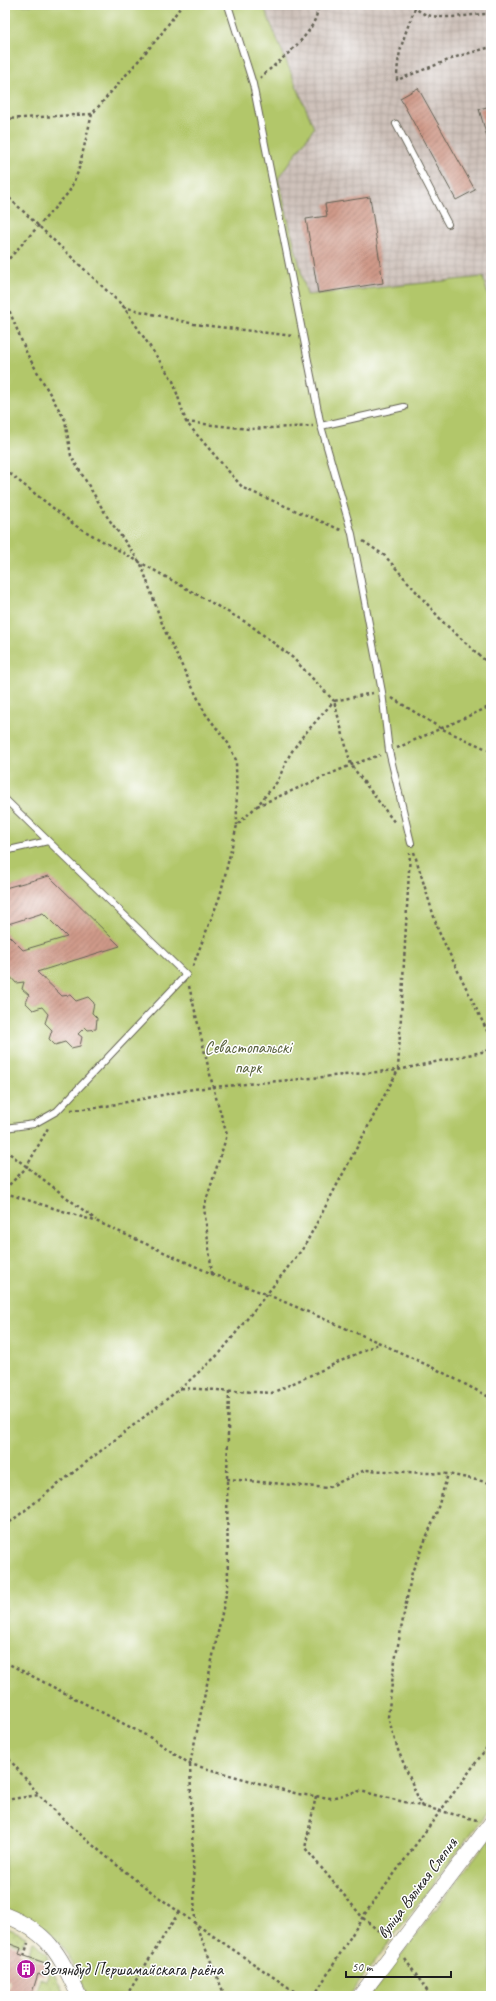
<svg xmlns="http://www.w3.org/2000/svg" width="496" height="2001" font-family="Caveat,sans-serif">
<style>
.industrial{fill:url(#industrial-grid)}
.grass{fill:url(#grass-dots);stroke:#677244}
.green{fill:#b2c76b;stroke:#677244}
.building{fill:url(#building-hatch)}
.lines{fill:none;stroke-linecap:round;stroke-linejoin:round}
.service-casing{stroke:#636154;stroke-width:8}
.tertiary-casing{stroke:#636154;stroke-width:16}
.path{stroke:#636154;stroke-width:2.5;stroke-dasharray:3 3;stroke-linecap:butt}
.service{stroke:#fff;stroke-width:6}
.tertiary{stroke:#fff;stroke-width:15}
.labels{text-anchor:middle;dominant-baseline:central;stroke-width:3;stroke-linejoin:round;paint-order:stroke}
.park-label{font-size:17px;fill:#58603c;stroke:#fff}
.street-label{font-size:17px;fill:#1c1c1c;stroke:#fff}
.poi-label{font-size:17px;fill:#1c1c1c;stroke:#fff;text-anchor:start}
</style>
<defs>
<pattern id="industrial-grid" width="8" height="8" patternUnits="userSpaceOnUse"><rect width="8" height="8" fill="#cec1ba"/><path d="M0 4h8M4 0v8" fill="none" stroke="#b0a59f"/></pattern>
<pattern id="grass-dots" width="8" height="8" patternUnits="userSpaceOnUse"><rect width="8" height="8" fill="#b2c76b"/><path d="M2 2h.1M6 6h.1" fill="none" stroke="#98aa5c" stroke-width="1.8" stroke-linecap="round"/></pattern>
<pattern id="building-hatch" width="6" height="6" patternUnits="userSpaceOnUse"><rect width="6" height="6" fill="#cf9a89"/><path d="M-1 1l2-2M0 6l6-6M5 7l2-2" fill="none" stroke="#a77d6f"/></pattern>
</defs>
<rect width="100%" height="100%" fill="#fff"/>
<filter id="ink" filterUnits="userSpaceOnUse"><feTurbulence type="fractalNoise" baseFrequency=".025" numOctaves="2"/><feDisplacementMap in="SourceGraphic" scale="8" xChannelSelector="R" yChannelSelector="G"/><feConvolveMatrix kernelMatrix="1 2 1 2 8 2 1 2 1" color-interpolation-filters="sRGB"/></filter>
<filter id="wash" filterUnits="userSpaceOnUse"><feTurbulence type="fractalNoise" baseFrequency=".012" numOctaves="4" result="noise"/><feDisplacementMap in="SourceGraphic" scale="16" xChannelSelector="R" yChannelSelector="G"/><feGaussianBlur stdDeviation="0.9" result="paint"/><feColorMatrix in="noise" values="0 0 0 0 0 0 0 0 0 0 0 0 0 0 0 0 0 1.4 0 .05"/><feComposite in="paint" operator="in"/></filter>
<g filter="url(#wash)">
<rect width="100%" height="100%" fill="#e7e0bc"/>
<path class="industrial" d="M 263,5 L 491,5 L 491,306 L 483,277 L 307,295 L 278,178 L 314,128 Z"/>
<path class="grass" d="M 5,1927 L 26,1936 L 22,1946 L 5,1940 Z
M 33,1941 L 46,1953 L 49,1962 L 28,1955 Z
M 51,1966 L 65,1996 L 34,1996 L 40,1978 L 46,1980 Z"/>
<path class="green" d="M 5,5 L 263,5 L 314,128 L 278,179 L 307,295 L 483,277 L 491,306 L 491,1807 L 349,1996 L 88,1996 C 76,1971 64,1939 39,1925 C 28,1919 16,1915 5,1909 Z
M 491,1836 L 491,1996 L 370,1996 Z"/>
<g id="blocks">
<path class="building" d="M 491,86 L 491,100 L 487,87 Z
M 418,88 L 475,190 L 456,200 L 400,98 Z
M 491,106 L 491,139 L 488,140 L 479,109 Z
M 370,197 L 383,283 L 318,293 L 306,219 L 327,216 L 325,204 Z
M 49,876 L 120,946 L 37,972 L 62,996 L 70,995 L 76,1001 L 88,997 L 94,1003 L 92,1013 L 97,1018 L 96,1029 L 88,1030 L 85,1027 L 78,1034 L 82,1037 L 80,1046 L 71,1048 L 65,1042 L 55,1045 L 49,1039 L 52,1030 L 45,1023 L 48,1014 L 42,1007 L 33,1010 L 26,1003 L 29,995 L 22,989 L 24,982 L 16,983 L 8,974 L 5,975 L 5,932 L 23,950 L 67,937 L 43,913 L 5,925 L 5,888 Z
M 5,1942 L 21,1948 L 19,1954 L 48,1964 L 44,1976 L 38,1974 L 31,1996 L 5,1996 L 10,1981 L 5,1979 Z"/>
</g>
</g>
<g filter="url(#ink)">
<use href="#blocks" fill-opacity="0" stroke="#636154" stroke-width="1"/>
<g class="lines">
<g class="service-casing">
<path id="service" d="M 228,5 L 253,84 L 321,426 L 352,534 L 382,692 L 389,751 L 411,843
M 396,124 L 448,224
M 321,426 L 404,407
M 5,799 L 186,975 L 57,1111 L 34,1124 L 5,1128
M 5,851 L 48,841"/>
</g>
<g class="tertiary-casing">
<path id="tertiary" d="M 5,1915 C 50,1933 59,1954 79,1996
M 360,1996 L 491,1823"/>
</g>
<path class="path" d="M 414,5 C 425,26 472,13 491,14
M 415,8 C 405,34 397,52 397,80 L 459,56 L 491,47
M 260,78 C 279,60 318,34 318,5
M 5,119 L 92,114
M 5,194 L 123,306 L 173,381 L 186,422 L 243,488 L 341,530
M 5,263 L 69,192 L 78,172 L 92,114 L 159,37 L 182,5
M 5,300 L 27,354 L 65,420 L 71,456 L 108,518 L 141,564 L 164,629 L 205,713 L 228,743 L 236,760 L 237,825
M 123,307 L 194,324 L 293,336
M 186,422 L 249,429 L 313,426
M 5,470 L 76,526 L 249,624 L 293,658 L 334,701 L 302,737 L 290,754 L 277,782 L 257,806 L 237,825 L 220,896 L 192,968
M 363,541 L 385,556 L 444,623 L 491,666
M 373,693 L 334,701 L 351,765 L 395,823
M 392,698 L 442,729 L 491,751
M 397,748 L 491,706
M 257,806 L 351,765 L 380,755
M 414,852 L 438,930 L 491,1039
M 189,986 L 213,1087 L 227,1135 L 204,1207 L 212,1274
M 71,1110 L 96,1108 L 193,1089 L 398,1070 L 491,1050
M 5,1150 L 96,1220
M 5,1189 L 26,1168 L 48,1128
M 5,1193 L 98,1222 L 212,1274 L 266,1294 L 380,1343 L 440,1371 L 491,1398
M 181,1388 L 272,1393 L 380,1343
M 227,1479 L 327,1488 L 365,1470 L 448,1474 L 491,1483
M 5,1526 L 181,1388 L 220,1353 L 304,1247 L 398,1070 L 410,853
M 5,1662 L 153,1739 L 190,1764 L 298,1794 L 331,1798 L 360,1791 L 477,1820
M 5,1754 L 39,1795
M 316,1796 L 305,1848 L 363,1918 L 387,1938
M 5,1800 L 39,1795 C 116,1874 211,1934 301,1996
M 422,1807 L 398,1750 L 388,1717 L 394,1666 L 412,1572 L 436,1514 L 448,1474
M 24,1956 L 28,1943
M 405,1959 L 431,1996
M 126,1996 L 179,1912
M 225,1996 L 195,1923 L 190,1764 L 228,1585 L 227,1479 L 229,1390
M 314,1996 L 364,1915 L 491,1742"/>
<use href="#service" class="service"/>
<use href="#tertiary" class="tertiary"/>
</g>
</g>
<defs>
<g id="building-disc" transform="scale(1)"><circle r="9.5" fill="#b5179e" stroke="#fff"/><path d="M-4-6H4V6H1V3H-1V6H-4ZM-2.5-4.3h1.7v1.8h-1.7ZM.8-4.3h1.7v1.8H.8ZM-2.5-1h1.7V.8h-1.7ZM.8-1h1.7V.8H.8Z" fill="#fff"/></g>
</defs>
<g fill-rule="evenodd">
<use href="#building-disc" x="26" y="1969"/>
</g>
<g class="labels">
<g class="park-label">
<text x="248" y="1047">Севастопальскі<tspan x="248" dy="20">парк</tspan></text>
</g>
<g class="street-label">
<text transform="translate(417 1888) rotate(-53)">вуліца Вялікая Слепня</text>
</g>
<g class="poi-label">
<text x="40" y="1969">Зелянбуд Першамайскага раёна</text>
</g>
</g>
<rect width="496" height="2001" fill="none" stroke="#fff" stroke-width="20"/>
<path d="M346 1971v6h105v-6" fill="none" stroke="#1c1c1c" stroke-width="2"/>
<text x="352" y="1971" font-size="12" fill="#1c1c1c" stroke="#ffffff" stroke-width="3" paint-order="stroke">50 m</text>
</svg>
